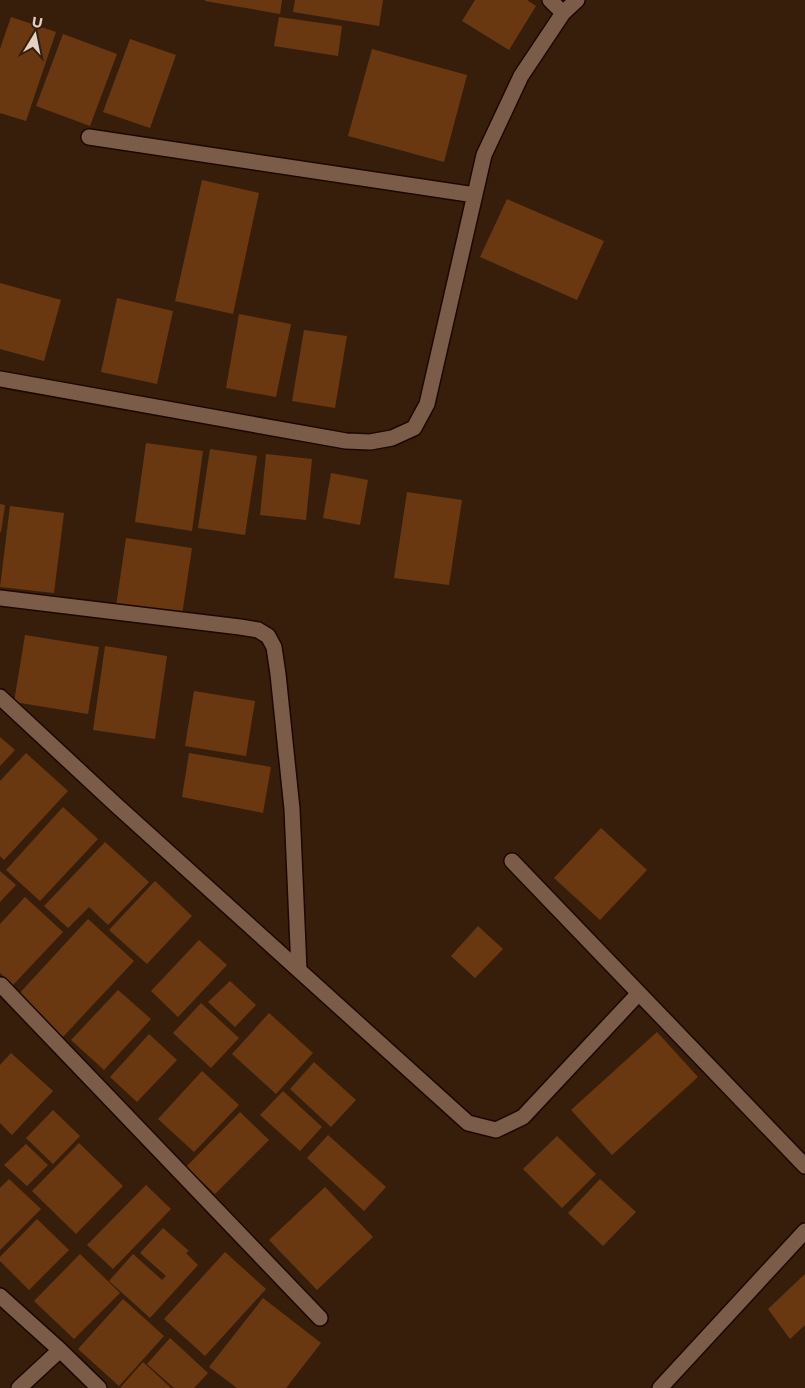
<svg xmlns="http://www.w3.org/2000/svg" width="805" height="1388" font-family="Montserrat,sans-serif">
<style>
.building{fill:#6a3810}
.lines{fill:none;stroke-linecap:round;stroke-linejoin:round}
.minor-casing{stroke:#1d0700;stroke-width:18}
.minor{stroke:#7a5c48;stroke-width:15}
</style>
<rect width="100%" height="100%" fill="#371e0b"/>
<path class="building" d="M 205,0 L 282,0 L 280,14 L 205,1 Z
M 295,0 L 383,0 L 379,26 L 293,12 Z
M 475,0 L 527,0 L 536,6 L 509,50 L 462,21 Z
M 11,17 L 56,32 L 26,121 L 0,113 L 0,49 Z
M 279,17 L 342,26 L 338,56 L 274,46 Z
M 63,34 L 117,54 L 90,126 L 36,106 Z
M 130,39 L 176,55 L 150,128 L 103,112 Z
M 372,49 L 467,75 L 444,162 L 348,136 Z
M 202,180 L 259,193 L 233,314 L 175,301 Z
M 507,199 L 604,241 L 577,300 L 480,257 Z
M 0,283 L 61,300 L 44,361 L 0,349 Z
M 117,298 L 173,311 L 157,384 L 101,372 Z
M 239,314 L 291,324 L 276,397 L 226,388 Z
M 304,330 L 347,336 L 335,408 L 292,401 Z
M 146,443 L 203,451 L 192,531 L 135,522 Z
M 210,449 L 257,456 L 245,535 L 198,528 Z
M 266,454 L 312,459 L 306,520 L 260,515 Z
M 331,473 L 368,480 L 360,525 L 323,518 Z
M 407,492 L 462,500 L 449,585 L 394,578 Z
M 0,504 L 5,505 L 1,532 L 0,532 Z
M 10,506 L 64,513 L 54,593 L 0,587 Z
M 126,538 L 192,548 L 182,615 L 116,606 Z
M 25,635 L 99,647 L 88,714 L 14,702 Z
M 105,646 L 167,656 L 155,739 L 93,730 Z
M 194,691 L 255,701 L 246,756 L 185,746 Z
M 0,737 L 15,750 L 0,766 Z
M 26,753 L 68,791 L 4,860 L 0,856 L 0,781 Z
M 189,753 L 271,767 L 263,813 L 182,797 Z
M 63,807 L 98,839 L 40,901 L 6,870 Z
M 601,828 L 647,870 L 600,920 L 554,878 Z
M 105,842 L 149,882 L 108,925 L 89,907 L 68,928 L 44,906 Z
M 0,871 L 16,885 L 0,902 Z
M 155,881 L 192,916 L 147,964 L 109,930 Z
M 25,897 L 63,932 L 13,985 L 0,973 L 0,924 Z
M 88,919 L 134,961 L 61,1039 L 16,997 Z
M 478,926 L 503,949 L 475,978 L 451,956 Z
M 199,940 L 227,965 L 178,1017 L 151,991 Z
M 230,981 L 256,1005 L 235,1027 L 208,1002 Z
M 118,990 L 151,1019 L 104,1070 L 71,1040 Z
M 201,1003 L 239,1038 L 211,1068 L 173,1033 Z
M 269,1013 L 313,1053 L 276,1094 L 232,1054 Z
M 657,1032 L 698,1077 L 612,1155 L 571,1110 Z
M 149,1034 L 177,1060 L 137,1102 L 110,1077 Z
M 11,1053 L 53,1091 L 12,1135 L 0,1123 L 0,1065 Z
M 314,1062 L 356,1100 L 331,1127 L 290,1089 Z
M 202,1071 L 239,1105 L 194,1152 L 158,1119 Z
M 283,1091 L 322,1127 L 300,1151 L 260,1115 Z
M 53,1110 L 80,1136 L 53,1164 L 26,1138 Z
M 240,1112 L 269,1140 L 215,1194 L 186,1167 Z
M 328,1135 L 386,1187 L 364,1211 L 307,1158 Z
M 557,1136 L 596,1174 L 562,1208 L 523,1169 Z
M 79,1143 L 123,1186 L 76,1234 L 32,1191 Z
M 26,1144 L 48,1165 L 27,1186 L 4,1165 Z
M 9,1179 L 41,1209 L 0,1250 L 0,1188 Z
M 600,1179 L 636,1212 L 603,1246 L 568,1213 Z
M 146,1185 L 171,1209 L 113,1269 L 87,1245 Z
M 325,1187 L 373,1237 L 317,1290 L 269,1240 Z
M 37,1219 L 69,1250 L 29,1290 L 0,1261 L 0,1257 Z
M 163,1228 L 189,1251 L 186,1253 L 198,1265 L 150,1318 L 109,1281 L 133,1254 L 162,1280 L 166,1276 L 140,1253 Z
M 225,1252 L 266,1289 L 205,1356 L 164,1319 Z
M 80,1254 L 120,1293 L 74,1339 L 34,1301 Z
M 805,1274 L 805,1325 L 790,1339 L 768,1309 Z
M 263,1298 L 321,1343 L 286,1388 L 237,1388 L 209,1367 Z
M 123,1299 L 164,1336 L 119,1386 L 78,1349 Z
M 170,1338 L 208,1373 L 194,1388 L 174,1388 L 147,1364 Z
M 143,1362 L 171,1388 L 120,1388 Z"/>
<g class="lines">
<g class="minor-casing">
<path id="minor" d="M 550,0 L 563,13
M 89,137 L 475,195
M 0,379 L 346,441 L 370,442 L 392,438 L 414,428 L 427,404 L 484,155 L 521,76 L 563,13 L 577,0
M 0,598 L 240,627 L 258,630 L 268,636 L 274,647 L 278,674 L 292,809 L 299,970
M 0,697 L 115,804 L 468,1123 L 496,1130 L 523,1117 L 639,993
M 512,861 L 805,1166
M 1,985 L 320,1318
M 0,1296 L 60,1350 L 99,1388
M 19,1388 L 60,1350
M 660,1388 L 805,1231"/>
</g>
<use href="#minor" class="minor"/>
</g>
<g transform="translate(35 35) rotate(10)" stroke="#371e0b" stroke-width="4" paint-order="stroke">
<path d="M0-4L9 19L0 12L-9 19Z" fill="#e2d1c5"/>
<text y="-8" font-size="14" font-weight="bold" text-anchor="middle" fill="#e2d1c5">U</text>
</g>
</svg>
